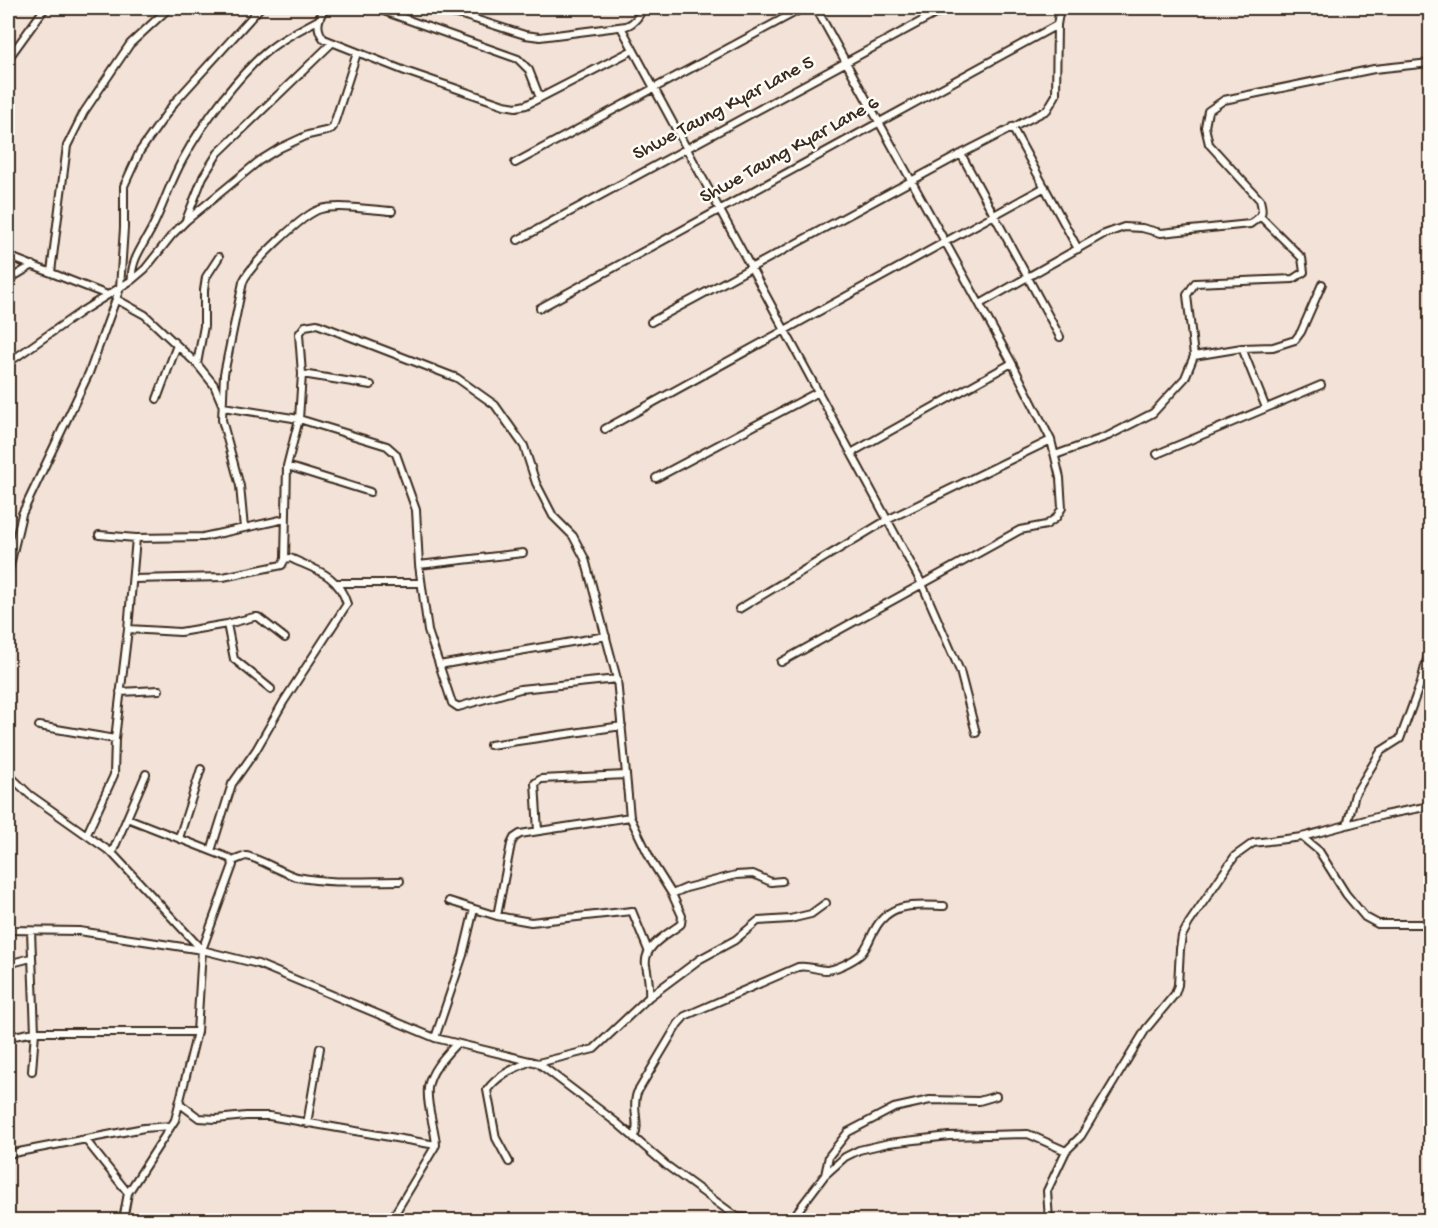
<svg xmlns="http://www.w3.org/2000/svg" width="1438" height="1228" font-family="'Gochi Hand',sans-serif">
<style>
.lines{fill:none;stroke-linecap:round;stroke-linejoin:round}
.minor-casing{stroke:#3b2a1e;stroke-width:10}
.minor{stroke:#fdfcf7;stroke-width:6}
.labels{text-anchor:middle;dominant-baseline:central;stroke-width:5;stroke-linejoin:round;paint-order:stroke}
.street-label{font-size:20px;fill:#3b2a1e;stroke:#fdfcf7}
</style>
<rect width="100%" height="100%" fill="#f2e2d7"/>
<filter id="ink" filterUnits="userSpaceOnUse"><feTurbulence type="fractalNoise" baseFrequency=".0167" numOctaves="2"/><feDisplacementMap in="SourceGraphic" scale="12" xChannelSelector="R" yChannelSelector="G"/><feConvolveMatrix kernelMatrix="1 2 1 2 8 2 1 2 1" color-interpolation-filters="sRGB"/></filter>
<g filter="url(#ink)">
<g class="lines">
<g class="minor-casing">
<path id="minor" d="M 325,8 C 318,19 315,28 324,39 L 405,71 L 504,105 L 516,107 L 526,105 L 633,50
M 375,8 L 518,59 L 529,70 L 540,98
M 425,8 L 462,15 L 525,35 L 540,37 L 626,26 C 635,23 639,16 643,8
M 621,27 L 922,584 L 960,671 L 976,733
M 8,59 L 45,8
M 1012,127 L 1078,249
M 961,154 L 1060,337
M 515,163 L 803,8
M 8,213 L 10,182
M 186,220 L 203,177 L 218,153 L 332,43
M 518,240 L 946,8
M 8,256 L 105,294
M 51,272 L 67,146 L 84,112 L 130,44 L 169,8
M 8,280 L 33,265
M 132,280 C 130,260 145,243 153,226 C 164,204 171,180 183,159 C 202,124 240,72 271,48 C 285,37 302,29 318,20
M 116,299 L 145,315 L 197,364 L 214,385 L 222,404
M 980,304 L 1102,235 L 1124,227 L 1142,228 L 1161,233 L 1250,224 C 1262,216 1264,214 1260,200 L 1209,144 L 1205,127 L 1208,111 L 1224,100 L 1374,69 L 1430,63
M 540,308 L 1057,25
M 651,322 L 961,154 L 1047,110 L 1056,95 L 1057,25 L 1060,8
M 1242,348 L 1266,408
M 1194,356 L 1242,348 L 1273,347 L 1295,340 L 1301,332 L 1322,284
M 8,363 L 82,311 L 132,280 L 145,269 L 172,235 L 186,221 L 259,161 L 280,148 L 308,135 L 330,130 L 333,127 L 357,53
M 197,364 L 204,326 L 204,290 L 206,277 L 219,257
M 302,374 L 371,385
M 157,399 L 177,345
M 223,407 L 299,419 L 387,446 L 396,454 L 416,510 L 419,565 L 428,631 L 452,703 L 458,707 L 520,689 L 617,679
M 605,429 L 1045,187
M 851,453 L 1012,363
M 1157,454 L 1321,385
M 1055,455 L 1108,436 L 1153,413 L 1185,378 L 1194,356 L 1187,295 L 1195,283 L 1293,279 L 1304,272 L 1302,258 L 1261,217
M 287,466 L 370,492
M 656,478 L 818,392
M 244,528 L 240,486 L 222,420 L 224,374 L 243,282 C 250,265 304,213 321,209 C 339,204 373,210 392,211
M 99,535 L 136,538 L 203,537 L 285,519
M 419,565 L 523,553
M 8,574 L 22,514 L 89,373 L 120,288 L 124,228 L 124,186 L 140,151 L 174,103 L 260,8
M 133,579 L 223,577 L 282,565 L 285,559 L 287,466 L 299,419 L 302,374 L 299,334 L 305,326 L 317,324 L 457,378 L 495,405 L 524,446 L 536,483 L 553,516 L 573,536 L 585,559 L 617,679 L 630,817 L 652,862 L 672,894 L 682,916 L 681,924 C 668,934 643,946 646,965 C 648,976 650,985 649,997
M 337,583 L 421,583
M 739,609 L 887,520 L 1051,440
M 227,624 L 234,659 L 271,689
M 128,629 L 180,632 L 227,624 L 254,617 L 258,617 L 285,638
M 781,662 L 1020,530 L 1046,525 L 1056,518 L 1062,508 L 1060,478 L 1051,440 L 1012,363 L 816,8
M 439,665 L 606,636
M 120,692 L 159,690
M 39,726 L 115,739
M 490,745 L 622,726
M 8,774 L 30,795 L 112,853 L 202,950
M 1347,825 L 1355,794 L 1381,751 L 1400,739 L 1421,682 L 1430,647
M 538,831 L 535,783 L 541,779 L 626,775
M 87,834 L 114,775 L 115,739 L 128,629 L 136,538
M 1302,837 L 1319,851 L 1346,894 L 1365,917 L 1378,924 L 1430,924
M 179,838 L 201,769
M 211,851 L 232,784 L 256,750 L 284,701 L 347,604 C 338,574 316,570 290,558 L 285,559
M 112,853 L 146,774
M 232,861 C 236,860 242,857 246,856 C 254,856 285,874 297,877 C 330,884 366,881 400,881
M 672,894 L 686,888 L 736,875 L 753,874 L 771,882 L 782,881
M 449,901 L 497,916 L 531,922 L 632,911 L 648,950
M 497,916 L 511,844 L 514,838 L 520,834 L 630,817
M 8,930 L 79,931 L 202,950 L 258,964 L 435,1038 L 538,1063 L 594,1049 L 649,997 L 700,959 L 735,940 L 758,921 L 790,919 L 811,914 L 826,903
M 31,931 L 35,1032 L 32,1071
M 8,964 L 31,958
M 8,1037 L 35,1032 L 197,1032
M 435,1038 L 463,955 L 474,909
M 538,1063 L 617,1123 L 666,1165 L 737,1217 L 767,1220
M 179,1103 L 199,1118 L 216,1119 L 246,1116 L 269,1116 L 436,1145
M 307,1124 L 320,1048
M 634,1138 C 641,1123 631,1109 637,1093 L 678,1024 L 685,1016 L 798,967 C 808,965 816,970 826,970 C 835,970 853,961 860,955 C 866,950 870,938 874,931 C 889,901 916,905 944,906
M 85,1139 L 128,1193
M 8,1154 L 144,1128 L 171,1126
M 509,1162 L 496,1138 L 487,1090 C 499,1074 513,1069 531,1061
M 825,1175 L 829,1156 L 848,1132 L 894,1108 L 930,1100 L 979,1101 L 996,1096
M 123,1220 L 128,1193 L 175,1120 L 197,1032 L 202,950 L 233,865 L 232,861 L 229,858 L 127,818
M 391,1220 L 436,1145 C 435,1126 426,1107 428,1088 C 430,1071 445,1056 456,1044
M 791,1220 L 825,1175 L 845,1157 L 859,1150 L 889,1143 L 949,1136 L 1028,1134 L 1066,1151
M 1049,1220 L 1047,1191 L 1066,1151 L 1081,1136 L 1146,1029 L 1175,994 L 1178,985 L 1180,949 L 1182,936 L 1189,923 L 1235,856 L 1253,843 L 1302,837 L 1384,815 L 1430,806"/>
</g>
<use href="#minor" class="minor"/>
</g>
</g>
<g class="labels">
<g class="street-label">
<text transform="translate(724 109) rotate(-28)">Shwe Taung Kyar Lane 5</text>
<text transform="translate(790 151) rotate(-29)">Shwe Taung Kyar Lane 6</text>
</g>
</g>
<rect width="1438" height="1228" fill="none" stroke="#fdfcf7" stroke-width="30"/>
<rect x="15" y="15" width="1408" height="1198" fill="none" stroke="#3b2a1e" stroke-width="2" filter="url(#ink)"/>
</svg>
